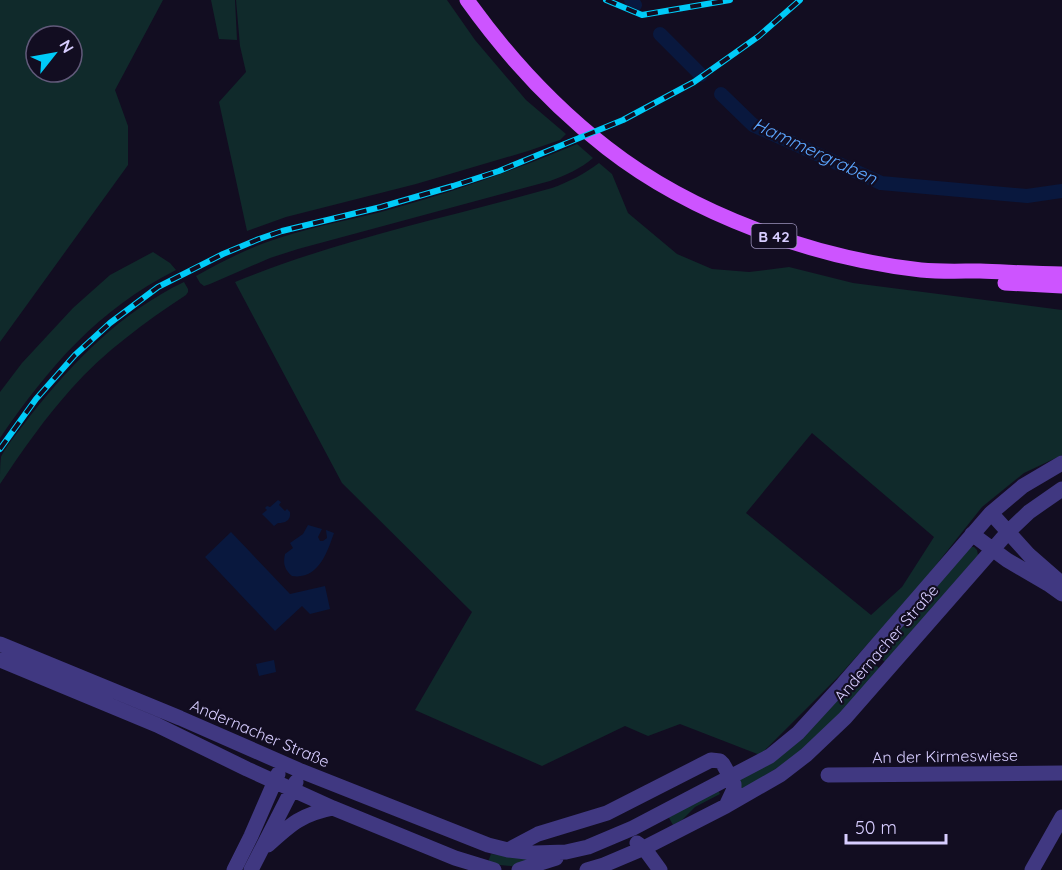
<svg xmlns="http://www.w3.org/2000/svg" width="1062" height="870" font-family="Quicksand,sans-serif">
<style>
.green{fill:#102a2b;fill-rule:evenodd}
.water{fill:#09183e}
.lines{fill:none;stroke-linecap:round;stroke-linejoin:round}
.canal{stroke:#09183e;stroke-width:14}
.minor{stroke:#403881;stroke-width:15}
.major{stroke:#cd54ff;stroke-width:15}
.rail-casing{stroke:#00cbf8;stroke-width:6}
.rail{stroke:#120d21;stroke-width:4;stroke-dasharray:11;stroke-linecap:butt}
.labels{text-anchor:middle;dominant-baseline:central;stroke-width:4.5;stroke-linejoin:round;paint-order:stroke}
.shield{fill:#120d21;stroke:#9c93bc;stroke-width:1.5}
.shield-label{font-size:15px;font-weight:bold;fill:#d7cdff}
.street-label{font-size:16px;fill:#d7cdff;stroke:#120d21}
.water-label{font-size:18px;font-style:italic;fill:#5ba6ff;stroke:#120d21}
</style>
<rect width="100%" height="100%" fill="#120d21"/>
<path class="green" d="M 0,0 L 163,0 L 115,90 L 128,126 L 128,165 L 0,342 ZM 36,36 L 72,36 L 72,72 L 36,72 Z
M 211,0 L 235,0 L 237,40 L 219,39 Z
M 236,0 L 447,0 L 475,40 L 526,100 L 566,134 L 560,140 L 528,151 L 416,184 L 286,217 L 247,231 L 219,102 L 246,72 L 240,46 Z
M 577,144 L 593,158 C 580,169 566,175 550,181 L 298,249 L 270,258 L 210,284 L 204,286 L 200,283 L 196,276 C 223,261 250,247 279,238 C 317,225 357,219 395,208 C 457,191 517,169 577,144 Z
M 599,163 L 612,174 L 628,213 L 677,254 L 712,269 L 749,272 L 789,267 L 853,283 L 1062,310 L 1062,455 L 1024,473 L 982,507 L 917,589 L 839,676 L 760,755 L 680,724 L 648,736 L 625,726 L 542,766 L 415,710 L 472,612 L 342,483 L 235,282 C 337,240 446,218 552,188 C 569,182 584,174 599,163 ZM 812,433 L 934,537 L 902,587 L 871,615 L 746,513 Z
M 153,252 L 170,263 L 176,270 C 97,310 49,367 0,438 L 0,392 L 22,363 L 73,308 L 110,275 Z
M 184,282 L 188,289 L 188,292 L 186,295 C 145,322 104,352 72,388 C 45,418 22,451 0,484 C 0,477 0,464 1,457 C 6,446 22,427 30,416 C 73,362 121,312 184,282 Z
M 969,547 L 974,547 L 977,550 L 978,555 L 885,662 L 875,654 Z
M 870,660 L 880,669 L 843,711 L 790,760 L 735,794 L 737,782 Z
M 718,790 L 720,794 L 695,807 L 682,820 L 673,825 L 668,816 Z
M 491,854 L 533,859 L 521,867 L 500,865 L 488,862 Z"/>
<path class="water" d="M 278,500 L 281,502 L 279,505 L 285,511 L 287,509 L 290,512 C 291,520 286,523 278,523 L 274,526 L 262,514 L 267,510 L 265,508 L 267,506 L 270,507 Z
M 308,525 L 322,529 L 318,537 L 320,541 L 323,541 L 327,538 L 326,530 L 334,533 C 327,553 318,580 292,576 C 284,569 283,563 285,554 L 293,548 L 290,543 L 303,534 Z
M 231,532 L 290,594 L 325,586 L 330,609 L 310,614 L 302,606 L 275,631 L 205,557 Z
M 274,660 L 276,672 L 259,676 L 256,664 Z"/>
<g class="lines">
<path class="canal" d="M 631,0 L 635,5
M 660,34 L 701,75
M 721,94 L 753,125 L 881,183 L 1027,196 L 1062,191"/>
<path class="minor" d="M 991,513 L 1029,555 L 1060,582
M 972,534 L 1007,560 L 1048,584 L 1062,594
M 0,644 L 180,718 L 301,771 L 488,845 L 508,850 L 535,853 L 566,852 L 588,847 L 633,828 L 770,756 L 798,733 L 843,684 L 991,513 L 1023,486 L 1062,463
M 0,660 L 157,725 L 247,769 L 333,808 L 455,858 L 494,870
M 828,775 L 1062,773
M 637,843 L 644,848 L 660,870
M 268,845 C 291,824 302,814 333,808
M 508,850 L 538,834 L 607,813 L 711,760 L 720,761 L 723,764 L 734,784 L 734,789 L 726,806
M 234,870 L 251,836 L 278,774
M 251,870 L 296,782
M 519,870 L 556,858
M 587,870 L 604,865 L 644,848 L 726,806 L 780,775 L 806,755 L 845,718 L 1008,532 L 1029,512 L 1062,489
M 1032,870 L 1062,817"/>
<path class="major" d="M 467,0 C 507,56 553,106 607,148 C 693,215 814,258 921,270 C 941,272 961,271 980,271 C 1008,272 1035,274 1062,274
M 1005,283 L 1062,286"/>
<g class="rail-casing">
<path id="rail" d="M 606,0 L 642,15 L 730,0
M 0,449 L 36,399 L 75,355 L 110,323 L 158,287 L 223,254 L 259,239 L 282,231 L 381,207 L 453,186 L 499,171 L 623,120 L 694,82 L 759,36 L 800,0"/>
</g>
<use href="#rail" class="rail"/>
</g>
<g class="labels">
<rect class="shield" x="751.5" y="224" width="45" height="24" rx="4.5"/>
<g class="shield-label">
<text x="774" y="236">B 42</text>
</g>
<g class="street-label">
<text transform="translate(886 643) rotate(-49)">Andernacher Straße</text>
<text transform="translate(260 733) rotate(23)">Andernacher Straße</text>
<text transform="translate(945 756) rotate(-1)">An der Kirmeswiese</text>
</g>
<g class="water-label">
<text transform="translate(815 151) rotate(25)">Hammergraben</text>
</g>
</g>
<g transform="translate(54 54) rotate(59)"><circle r="28" fill="#120d21" stroke="#615a7a" stroke-width="1.5"/>
<path d="M0-4.5L10 22L0 15L-10 22Z" fill="#00cbf8"/>
<text y="-9" font-size="16" font-weight="bold" text-anchor="middle" fill="#d7cdff">N</text>
</g>
<path d="M846 834v9h100v-9" fill="none" stroke="#d7cdff" stroke-width="3"/>
<text x="855" y="834" font-size="18" fill="#d7cdff" stroke="#120d21" stroke-width="4.5" paint-order="stroke">50 m</text>
</svg>
